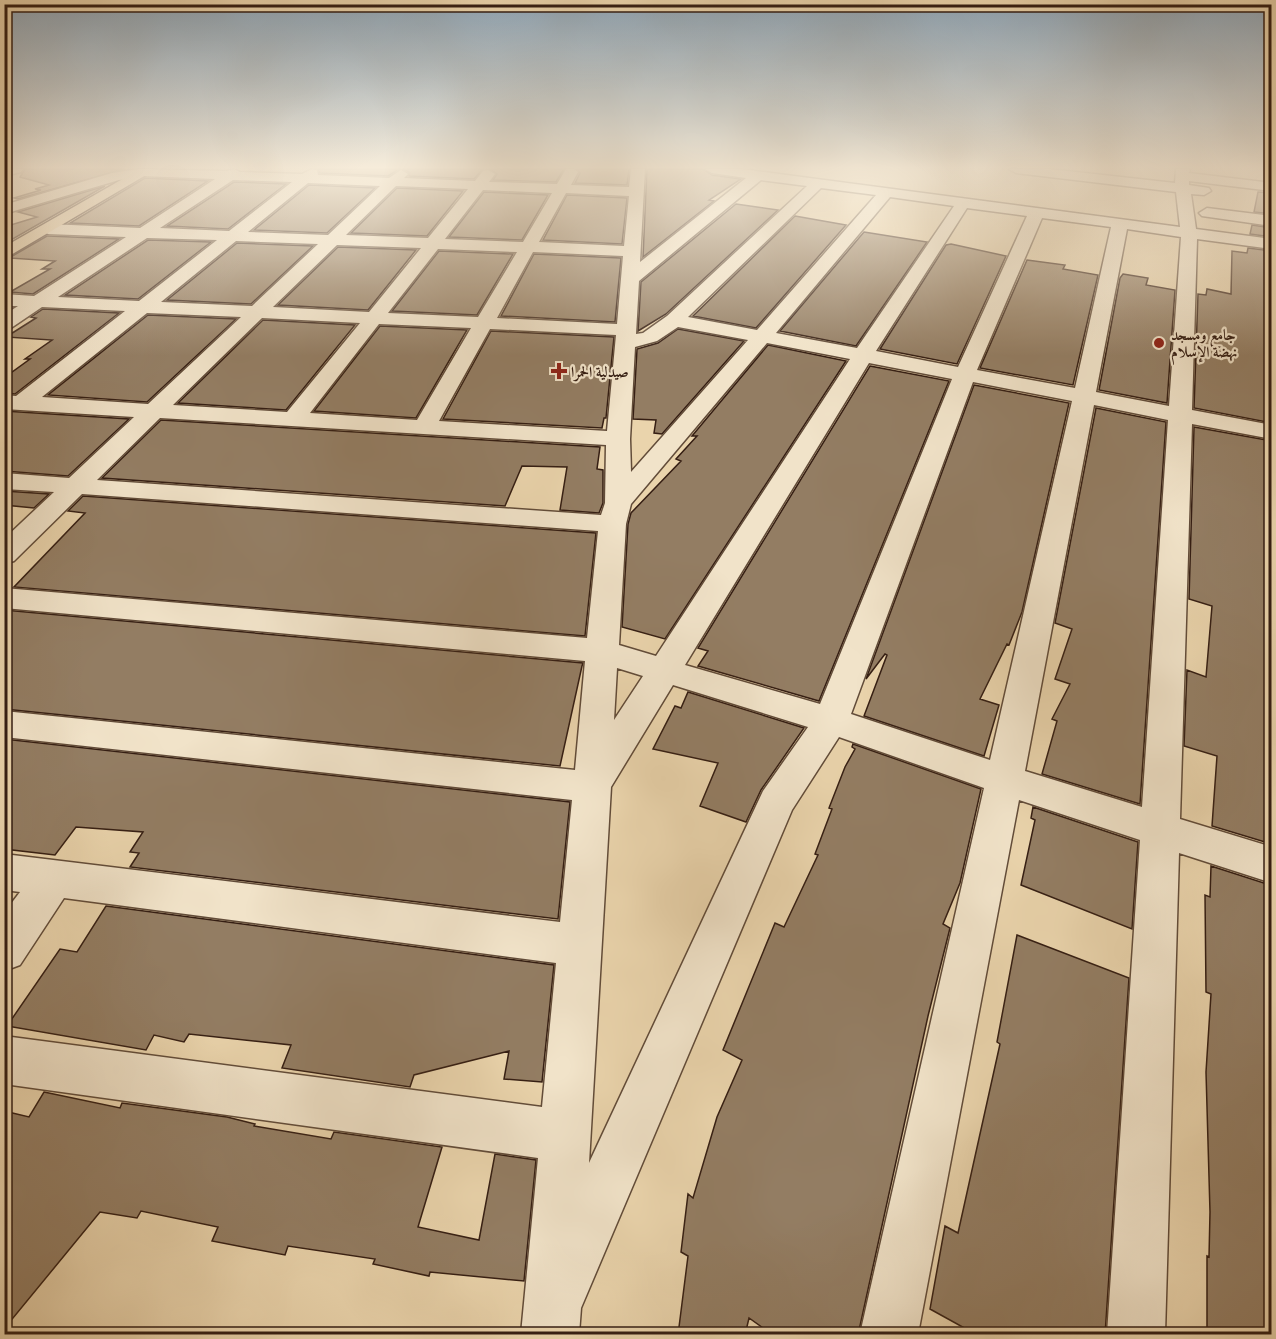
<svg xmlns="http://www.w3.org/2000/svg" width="1276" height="1339" font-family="'Gentium Book Plus',Amiri,serif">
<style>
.building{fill:#937d63;stroke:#351e13;stroke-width:1.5}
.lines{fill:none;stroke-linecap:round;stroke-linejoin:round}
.minor-casing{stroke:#624c39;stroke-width:3}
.major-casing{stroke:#351e13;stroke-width:3}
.minor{fill:#f1e3c9;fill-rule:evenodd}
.major{fill:#ead4ac;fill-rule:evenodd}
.poi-dot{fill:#8f2418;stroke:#f1e3c9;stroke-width:2}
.labels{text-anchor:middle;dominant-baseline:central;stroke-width:4.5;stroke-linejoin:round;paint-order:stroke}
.far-poi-label{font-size:15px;font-weight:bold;fill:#351e13;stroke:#f1e3c9;text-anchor:start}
</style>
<rect width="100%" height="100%" fill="#ead4ac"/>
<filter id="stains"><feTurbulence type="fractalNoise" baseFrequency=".00333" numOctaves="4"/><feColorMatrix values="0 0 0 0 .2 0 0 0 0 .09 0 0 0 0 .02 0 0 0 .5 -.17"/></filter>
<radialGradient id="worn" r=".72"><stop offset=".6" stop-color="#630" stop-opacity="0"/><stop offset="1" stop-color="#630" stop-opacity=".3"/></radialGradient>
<path class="building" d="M 25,169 L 125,169 L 18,199 L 14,198 L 41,190 L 35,189 L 49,185 L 20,177 Z
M 318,169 L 399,169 L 388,176 L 320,173 Z
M 403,169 L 483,169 L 474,179 L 409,176 L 409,172 Z
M 490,169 L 564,169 L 556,182 L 493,180 L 497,174 Z
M 577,169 L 629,169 L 627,185 L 575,183 L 580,173 Z
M 647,169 L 703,169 L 712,175 L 741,179 L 709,200 L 714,201 L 643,257 Z
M 145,178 L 208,181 L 139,226 L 70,223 Z
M 234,182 L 286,184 L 228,229 L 167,226 Z
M 309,185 L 375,188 L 327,233 L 254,230 Z
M 105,186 L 4,244 L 4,227 L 37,217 L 18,212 Z
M 397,188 L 463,191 L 427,236 L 351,233 Z
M 484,192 L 548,195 L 522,240 L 449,237 Z
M 1258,192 L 1272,193 L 1272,214 L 1254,212 Z
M 567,195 L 627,198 L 622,244 L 543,240 Z
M 736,204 L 778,210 L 666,314 L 638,331 L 641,282 Z
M 795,216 L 846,225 L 756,328 L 693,316 Z
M 1252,225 L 1272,228 L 1272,237 L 1250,234 Z
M 864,232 L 927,242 L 856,346 L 780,331 Z
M 47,236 L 48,236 L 119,239 L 33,294 L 10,292 L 50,269 L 42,269 L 55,261 L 9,258 Z
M 148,240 L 211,242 L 138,299 L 65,295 Z
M 237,243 L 313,246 L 251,304 L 167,300 Z
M 951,244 L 1006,256 L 957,364 L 880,349 L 946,245 Z
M 338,247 L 416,250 L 368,310 L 278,305 Z
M 1248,248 L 1272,251 L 1272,423 L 1194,408 L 1198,294 L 1206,295 L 1207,289 L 1231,294 L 1232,251 L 1247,253 Z
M 439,251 L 513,254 L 477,315 L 392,311 Z
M 534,254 L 621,258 L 615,322 L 501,316 Z
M 1027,260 L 1065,265 L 1063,269 L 1098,275 L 1073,385 L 980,368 Z
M 1123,274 L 1148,278 L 1146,285 L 1175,290 L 1167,403 L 1099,390 L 1120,278 Z
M 43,309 L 119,313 L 15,394 L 4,393 L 4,378 L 30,359 L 25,359 L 52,340 L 6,337 L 36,318 L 31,317 Z
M 148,315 L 236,319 L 147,402 L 48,395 Z
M 263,320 L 355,325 L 286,410 L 178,403 Z
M 380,326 L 467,330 L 416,418 L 314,411 Z
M 678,329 L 744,341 L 662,434 L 654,433 L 656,420 L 633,419 L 637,349 L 658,343 Z
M 491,331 L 614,337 L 606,418 L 604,418 L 602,428 L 443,419 Z
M 768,345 L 846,361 L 665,639 L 622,627 L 628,524 L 631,513 L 681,461 L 676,459 L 697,436 L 692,436 Z
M 870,366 L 949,381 L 819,701 L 698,666 L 708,651 L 698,648 Z
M 974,385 L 1069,403 L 1022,612 L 1009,645 L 1007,644 L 980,699 L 999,705 L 984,756 L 864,716 L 887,655 L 885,654 L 866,679 Z
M 1096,408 L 1166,422 L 1140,804 L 1042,774 L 1057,721 L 1052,719 L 1070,684 L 1055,679 L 1072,629 L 1055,623 Z
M 4,411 L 129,419 L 68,476 L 4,471 Z
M 161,420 L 600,447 L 597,469 L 603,470 L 603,503 L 599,513 L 560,510 L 567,467 L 522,466 L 505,506 L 102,478 Z
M 1194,427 L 1272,441 L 1272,806 L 1266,806 L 1265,842 L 1212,826 L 1217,756 L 1184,746 L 1187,670 L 1206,677 L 1212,606 L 1189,599 Z
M 4,491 L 49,494 L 34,508 L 4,505 Z
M 83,496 L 596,533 L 585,636 L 14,587 L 85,513 L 68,511 Z
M 4,610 L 583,663 L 582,666 L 560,766 L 4,709 Z
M 688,692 L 804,728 L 761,790 L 746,822 L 700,806 L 718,763 L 653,749 L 675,706 L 681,708 Z
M 4,739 L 570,802 L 558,919 L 130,867 L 139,853 L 130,852 L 143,832 L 76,827 L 55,855 L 4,849 Z
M 853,744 L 981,789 L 960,883 L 943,924 L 950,928 L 928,1016 L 858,1335 L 773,1335 L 749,1318 L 745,1335 L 678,1335 L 688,1256 L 681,1252 L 688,1194 L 693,1198 L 717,1117 L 742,1060 L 723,1050 L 775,923 L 784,927 L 818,855 L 815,854 L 832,809 L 829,808 L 845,767 L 855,749 L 852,747 Z
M 1033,807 L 1138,842 L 1132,929 L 1021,885 L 1035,820 L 1031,818 Z
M 1211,866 L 1267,884 L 1268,917 L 1272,918 L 1272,1335 L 1207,1335 L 1207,1256 L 1209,1257 L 1210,1212 L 1206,1072 L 1211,994 L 1206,992 L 1205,895 L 1210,897 Z
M 106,906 L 554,965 L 542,1082 L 504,1079 L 509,1051 L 414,1075 L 410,1087 L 282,1068 L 291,1045 L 189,1034 L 184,1042 L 154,1035 L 146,1050 L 7,1026 L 60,949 L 77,952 Z
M 1017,935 L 1129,978 L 1105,1335 L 977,1335 L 930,1309 L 945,1226 L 958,1233 L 1000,1044 L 997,1042 Z
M 44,1092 L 120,1108 L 122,1103 L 227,1117 L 255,1124 L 254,1126 L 331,1139 L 334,1132 L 442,1147 L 418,1227 L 479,1240 L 495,1154 L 536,1160 L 524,1281 L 430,1272 L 429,1276 L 373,1264 L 375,1259 L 288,1246 L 285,1255 L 212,1241 L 218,1227 L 141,1211 L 137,1218 L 100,1212 L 4,1329 L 4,1111 L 29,1117 Z"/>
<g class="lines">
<g class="minor-casing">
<path id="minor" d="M 4,169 L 23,169 L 21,172 L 4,176 Z
M 138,169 L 227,171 L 234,169 L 240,172 L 302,174 L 312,169 L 317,170 L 318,175 L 389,178 L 401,170 L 408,174 L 404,178 L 475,181 L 483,171 L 488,170 L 495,174 L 489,182 L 557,184 L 566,169 L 574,169 L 578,172 L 571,185 L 629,187 L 631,169 L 645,169 L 640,262 L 746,178 L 712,173 L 705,169 L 741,169 L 1180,227 L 1176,192 L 1016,173 L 1009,169 L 1049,169 L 1175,183 L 1176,169 L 1190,169 L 1189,173 L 1272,183 L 1272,191 L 1189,181 L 1189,185 L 1209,188 L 1211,191 L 1204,195 L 1191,194 L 1196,229 L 1272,239 L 1272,249 L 1197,239 L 1192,410 L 1272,425 L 1272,439 L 1192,424 L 1180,819 L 1272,847 L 1272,883 L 1179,853 L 1165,1334 L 1107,1334 L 1140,840 L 1019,800 L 918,1334 L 860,1334 L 984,788 L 839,737 L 792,810 L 581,1308 L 579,1334 L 521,1334 L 538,1158 L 4,1084 L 4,1036 L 542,1107 L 556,963 L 64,898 L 20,965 L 4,971 L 4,913 L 20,892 L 4,890 L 4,854 L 560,922 L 572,800 L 4,737 L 4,711 L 575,770 L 585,661 L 4,608 L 4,588 L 587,638 L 598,531 L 82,494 L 14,561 L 4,564 L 4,539 L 54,492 L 4,489 L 4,473 L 69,478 L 134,417 L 4,409 L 4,395 L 16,396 L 125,311 L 42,307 L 11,328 L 4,330 L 4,315 L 18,306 L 4,306 L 4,294 L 34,296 L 126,237 L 48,234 L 40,229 L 48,224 L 140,228 L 215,179 L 143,176 L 119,180 L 4,214 L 4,205 L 112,173 ZM 233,180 L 292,182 L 229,231 L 160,228 ZM 761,180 L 807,186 L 667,316 L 643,333 L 636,334 L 639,281 ZM 308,183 L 380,186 L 328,235 L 248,232 ZM 396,186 L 468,189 L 428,238 L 346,235 ZM 821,188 L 876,195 L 757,330 L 688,317 ZM 483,190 L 552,193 L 523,242 L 445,239 ZM 566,193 L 629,196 L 624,246 L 539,242 ZM 890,197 L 954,206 L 857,348 L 776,333 ZM 967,208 L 1027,216 L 958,367 L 876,351 ZM 1042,218 L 1111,227 L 1075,388 L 977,370 ZM 1127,229 L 1181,237 L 1169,406 L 1096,392 ZM 147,238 L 217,240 L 139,301 L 58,297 ZM 236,241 L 318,244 L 252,306 L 161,302 ZM 337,245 L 421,248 L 369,312 L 273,307 ZM 438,249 L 517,252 L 478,317 L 388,313 ZM 533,252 L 623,256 L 617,324 L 497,318 ZM 147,313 L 241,317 L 148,404 L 42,397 ZM 262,318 L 360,323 L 287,412 L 173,405 ZM 379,324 L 471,328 L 417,420 L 310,413 ZM 678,327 L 748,340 L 631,472 L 630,439 L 635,347 L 657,341 ZM 490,329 L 616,335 L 607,431 L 439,421 ZM 767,343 L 850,359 L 656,656 L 619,645 L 626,524 L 631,504 ZM 869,363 L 952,379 L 820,704 L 685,665 ZM 973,382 L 1072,401 L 990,760 L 851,714 ZM 1094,405 L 1168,420 L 1142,807 L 1025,771 ZM 160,418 L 606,445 L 605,503 L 601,515 L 97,480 ZM 617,668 L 643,676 L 614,720 ZM 673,685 L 808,727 L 763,791 L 589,1163 L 611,787 Z
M 1207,208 L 1272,216 L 1272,226 L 1202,216 L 1199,213 Z"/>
</g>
<g class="major-casing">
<path id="major" d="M 140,169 L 156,169 L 4,259 L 4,247 Z"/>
</g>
<use href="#minor" class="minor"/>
<use href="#major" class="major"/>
</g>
<linearGradient id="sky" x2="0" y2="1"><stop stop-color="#90a8bb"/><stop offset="0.47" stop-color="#f6ecda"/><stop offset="1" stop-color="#f6ecda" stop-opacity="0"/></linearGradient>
<rect width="1276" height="356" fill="url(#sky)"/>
<g class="poi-dot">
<circle cx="1159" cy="343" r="6"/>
<path d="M556 362h6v6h6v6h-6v6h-6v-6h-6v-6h6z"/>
</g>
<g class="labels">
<g class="far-poi-label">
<text x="1171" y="334">جامع ومسجد<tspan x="1171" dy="17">نهضة الإسلام</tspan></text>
<text x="571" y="371">صيدلية الحمرا</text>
</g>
</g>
<rect width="1276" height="1339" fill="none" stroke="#ead4ac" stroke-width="24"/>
<rect x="6" y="6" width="1264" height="1327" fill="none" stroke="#351e13" stroke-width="3"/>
<rect x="12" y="12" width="1252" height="1315" fill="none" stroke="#351e13" stroke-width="1.5"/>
<rect width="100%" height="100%" filter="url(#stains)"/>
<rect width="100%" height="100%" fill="url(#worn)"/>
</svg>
